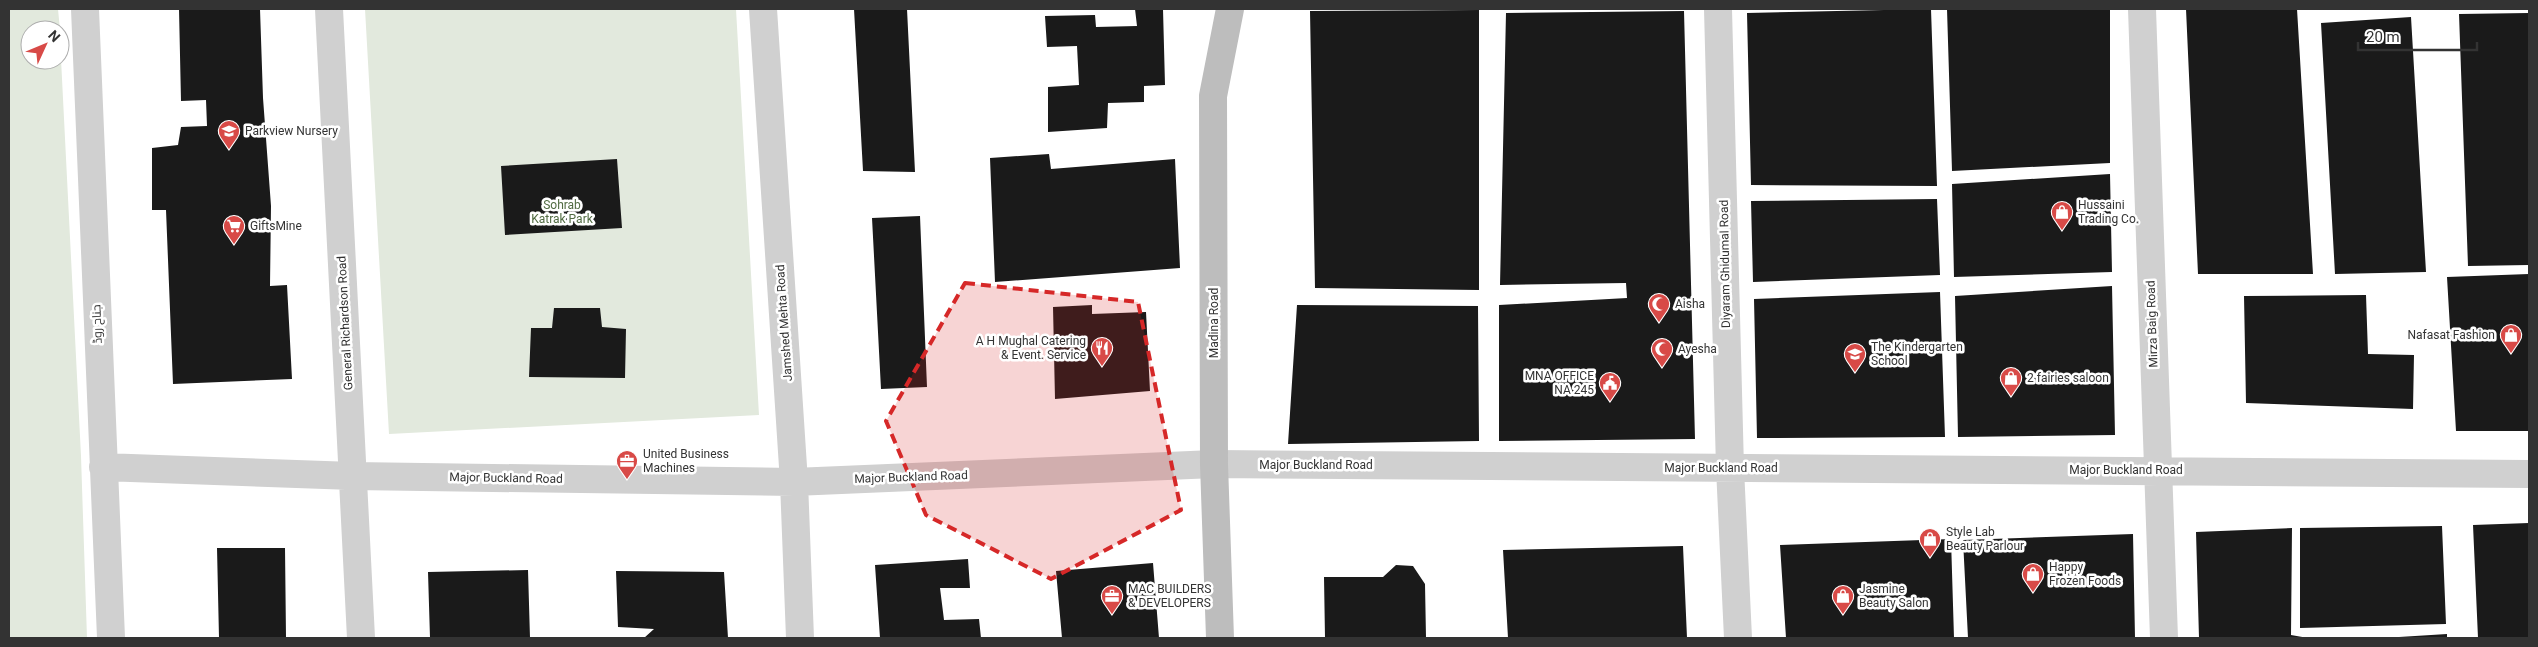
<svg xmlns="http://www.w3.org/2000/svg" width="2538" height="647" font-family="Roboto,Cairo,sans-serif">
<style>
.green{fill:#e2e9dd}
.building{fill:#1a1a1a}
.lines{fill:none;stroke-linecap:round;stroke-linejoin:round}
.minor{stroke:#d0d0d0;stroke-width:28}
.secondary{stroke:#bdbdbd;stroke-width:28}
.marked{fill:#d62828;fill-opacity:0.2;stroke:#d62828;stroke-width:4;stroke-dasharray:10 6;stroke-linejoin:round}
.labels{text-anchor:middle;dominant-baseline:central;stroke-width:5;stroke-linejoin:round;paint-order:stroke}
.poi-label{font-size:12px;fill:#333;stroke:#fff;text-anchor:start}
.park-label{font-size:12px;fill:#526c43;stroke:#fff}
.street-label{font-size:12px;fill:#333;stroke:#fff}
</style>
<rect width="100%" height="100%" fill="#fff"/>
<path class="green" d="M 9,9 L 58,9 L 60,30 L 30,30 L 30,60 L 60,60 L 60,39 L 81,456 L 87,638 L 9,638 Z
M 365,9 L 736,9 L 759,415 L 389,434 Z"/>
<path class="building" d="M 179,9 L 260,9 L 263,98 L 271,206 L 270,286 L 287,285 L 292,379 L 173,384 L 166,210 L 152,210 L 152,148 L 178,145 L 181,127 L 207,126 L 206,100 L 181,101 Z
M 854,9 L 907,9 L 915,172 L 863,171 Z
M 1135,9 L 1163,9 L 1165,85 L 1144,86 L 1144,102 L 1108,103 L 1107,128 L 1048,132 L 1048,87 L 1079,85 L 1077,46 L 1047,47 L 1045,16 L 1095,15 L 1096,27 L 1137,26 Z
M 1931,9 L 1937,186 L 1751,185 L 1747,13 Z
M 1947,9 L 2110,9 L 2110,163 L 1952,171 Z
M 2186,9 L 2297,9 L 2313,274 L 2198,274 Z
M 1479,10 L 1479,290 L 1315,288 L 1310,11 Z
M 1684,11 L 1695,439 L 1499,441 L 1499,305 L 1627,298 L 1626,283 L 1500,285 L 1506,13 Z
M 2529,13 L 2529,265 L 2468,266 L 2459,14 Z
M 2411,17 L 2426,272 L 2335,274 L 2321,23 Z
M 1049,154 L 1051,169 L 1175,159 L 1180,268 L 995,282 L 990,158 Z
M 617,159 L 622,228 L 505,235 L 501,166 Z
M 2110,174 L 2112,272 L 1954,277 L 1952,184 Z
M 1937,199 L 1940,275 L 1753,282 L 1751,201 Z
M 920,216 L 927,387 L 881,389 L 872,218 Z
M 2529,274 L 2529,431 L 2456,431 L 2447,277 Z
M 2112,286 L 2115,435 L 1958,437 L 1955,296 Z
M 1940,292 L 1945,437 L 1757,438 L 1754,299 Z
M 2366,295 L 2368,354 L 2414,355 L 2413,409 L 2246,403 L 2244,296 Z
M 1092,305 L 1092,314 L 1146,312 L 1150,391 L 1055,399 L 1053,307 Z
M 1297,305 L 1478,306 L 1479,441 L 1288,444 Z
M 554,308 L 600,308 L 602,327 L 626,329 L 625,378 L 529,377 L 531,328 L 552,328 Z
M 2529,523 L 2529,638 L 2478,638 L 2473,525 Z
M 2442,526 L 2446,624 L 2300,628 L 2300,528 Z
M 2292,528 L 2291,635 L 2308,638 L 2199,638 L 2196,532 Z
M 2133,534 L 2135,638 L 1968,638 L 1963,540 Z
M 1951,539 L 1954,638 L 1786,638 L 1780,545 Z
M 1683,546 L 1687,638 L 1508,638 L 1503,550 Z
M 217,548 L 285,548 L 286,638 L 219,638 Z
M 968,559 L 970,588 L 940,588 L 944,620 L 979,619 L 981,638 L 880,638 L 875,565 Z
M 1153,563 L 1159,638 L 1062,638 L 1056,571 Z
M 1396,565 L 1413,566 L 1425,584 L 1426,638 L 1325,638 L 1324,577 L 1383,577 Z
M 528,570 L 530,638 L 430,638 L 428,572 Z
M 616,571 L 724,572 L 728,638 L 644,638 L 654,629 L 618,627 Z
M 2447,634 L 2447,638 L 2399,638 L 2399,637 Z"/>
<g class="lines">
<path class="minor" d="M 85,9 L 111,638
M 329,9 L 361,638
M 763,9 L 794,482 L 800,638
M 1718,9 L 1730,468 L 1738,638
M 2142,9 L 2164,638
M 103,467 L 353,476 L 794,482 L 1214,464 L 2529,474"/>
<path class="secondary" d="M 1220,638 L 1214,464 L 1213,96 L 1230,9"/>
</g>
<path class="marked" d="M 965,283 L 1138,302 L 1181,510 L 1051,579 L 926,515 L 886,421 Z"/>
<defs>
<g id="school-pin" transform="scale(1.125)"><path d="M0 17L-7.5 6A9.5 9.5 0 1 1 7.5 6Z" fill="#d84a47" stroke="#fff"/><path d="M0-5L7-2L0 1L-7-2ZM-4 1L0 2.5L4 1V4Q0 6-4 4Z" fill="#fff"/></g>
<g id="shop-pin" transform="scale(1.125)"><path d="M0 17L-7.5 6A9.5 9.5 0 1 1 7.5 6Z" fill="#d84a47" stroke="#fff"/><path d="M-5-2.5h2.3a2.7 3.5 0 0 1 5.4 0H5L5.5 6h-11ZM-1.5-2.5h3a1.5 2.3 0 0 0-3 0Z" fill="#fff"/></g>
<g id="supermarket-pin" transform="scale(1.125)"><path d="M0 17L-7.5 6A9.5 9.5 0 1 1 7.5 6Z" fill="#d84a47" stroke="#fff"/><path d="M-6-5.5h2.5l.6 2H6L4.5 2H-2.5L-4.4-4H-6ZM-1.5 3.2a1.3 1.3 0 1 0 .1 0ZM3 3.2a1.3 1.3 0 1 0 .1 0Z" fill="#fff"/></g>
<g id="mosque-pin" transform="scale(1.125)"><path d="M0 17L-7.5 6A9.5 9.5 0 1 1 7.5 6Z" fill="#d84a47" stroke="#fff"/><path d="M3.5-4.9A6 6 0 1 0 3.5 4.9A5 5 0 1 1 3.5-4.9Z" fill="#fff"/></g>
<g id="restaurant-pin" transform="scale(1.125)"><path d="M0 17L-7.5 6A9.5 9.5 0 1 1 7.5 6Z" fill="#d84a47" stroke="#fff"/><path d="M-5-6h1v4h1v-4h1v4h1v-4h1v5L-1.5 .5V6h-2V.5L-5-1ZM5-6V6H3V1.5H1.5Q1.5-4 5-6Z" fill="#fff"/></g>
<g id="civic-pin" transform="scale(1.125)"><path d="M0 17L-7.5 6A9.5 9.5 0 1 1 7.5 6Z" fill="#d84a47" stroke="#fff"/><path d="M-.6-6.5H3V-4.5H.6V-3L4-1V1h2V6H-6V1h2V-1L-.6-3ZM-1.2 2.5V6h2.4V2.5Z" fill="#fff"/></g>
<g id="office-pin" transform="scale(1.125)"><path d="M0 17L-7.5 6A9.5 9.5 0 1 1 7.5 6Z" fill="#d84a47" stroke="#fff"/><path d="M-6-3h4V-5.5h4V-3h4V5H-6ZM-1-4.5V-3h2v-1.5ZM-6 0V1H6V0Z" fill="#fff"/></g>
</defs>
<g fill-rule="evenodd">
<use href="#school-pin" x="229" y="131"/>
<use href="#shop-pin" x="2062" y="212"/>
<use href="#supermarket-pin" x="234" y="226"/>
<use href="#mosque-pin" x="1659" y="304"/>
<use href="#shop-pin" x="2511" y="335"/>
<use href="#restaurant-pin" x="1102" y="348"/>
<use href="#mosque-pin" x="1662" y="349"/>
<use href="#school-pin" x="1855" y="354"/>
<use href="#shop-pin" x="2011" y="378"/>
<use href="#civic-pin" x="1610" y="383"/>
<use href="#office-pin" x="627" y="461"/>
<use href="#shop-pin" x="1930" y="539"/>
<use href="#shop-pin" x="2033" y="574"/>
<use href="#office-pin" x="1112" y="596"/>
<use href="#shop-pin" x="1843" y="596"/>
</g>
<g class="labels">
<g class="poi-label">
<text x="245" y="131">Parkview Nursery</text>
<text x="2078" y="205">Hussaini<tspan x="2078" dy="14">Trading Co.</tspan></text>
<text x="250" y="226">GiftsMine</text>
<text x="1675" y="304">Aisha</text>
<text x="2495" y="335" text-anchor="end">Nafasat Fashion</text>
<text x="1086" y="341" text-anchor="end">A H Mughal Catering<tspan x="1086" dy="14">&amp; Event. Service</tspan></text>
<text x="1871" y="347">The Kindergarten<tspan x="1871" dy="14">School</tspan></text>
<text x="1678" y="349">Ayesha</text>
<text x="1594" y="376" text-anchor="end">MNA OFFICE<tspan x="1594" dy="14">NA 245</tspan></text>
<text x="2027" y="378">2 fairies saloon</text>
<text x="643" y="454">United Business<tspan x="643" dy="14">Machines</tspan></text>
<text x="1946" y="532">Style Lab<tspan x="1946" dy="14">Beauty Parlour</tspan></text>
<text x="2049" y="567">Happy<tspan x="2049" dy="14">Frozen Foods</tspan></text>
<text x="1128" y="589">MAC BUILDERS<tspan x="1128" dy="14">&amp; DEVELOPERS</tspan></text>
<text x="1859" y="589">Jasmine<tspan x="1859" dy="14">Beauty Salon</tspan></text>
</g>
<g class="park-label">
<text x="562" y="205">Sohrab<tspan x="562" dy="14">Katrak Park</tspan></text>
</g>
<g class="street-label">
<text transform="translate(1725 264) rotate(-91)">Diyaram Ghidumal Road</text>
<text transform="translate(345 323) rotate(-93)">General Richardson Road</text>
<text transform="translate(784 323) rotate(-94)">Jamshed Mehta Road</text>
<text transform="translate(1214 323) rotate(-90)">Madina Road</text>
<text transform="translate(97 324) rotate(-92)">جناح روڈ</text>
<text transform="translate(2152 324) rotate(-92)">Mirza Baig Road</text>
<text x="1316" y="465">Major Buckland Road</text>
<text x="1721" y="468">Major Buckland Road</text>
<text x="2126" y="470">Major Buckland Road</text>
<text transform="translate(911 477) rotate(-2)">Major Buckland Road</text>
<text transform="translate(506 478) rotate(1)">Major Buckland Road</text>
</g>
</g>
<rect width="2538" height="647" fill="none" stroke="#333333" stroke-width="20"/>
<g transform="translate(45 45) rotate(46)"><circle r="24" fill="#ffffff" stroke="#adadad"/>
<path d="M0-4L9 19L0 12L-9 19Z" fill="#d84a47"/>
<text y="-8" font-size="14" font-weight="bold" text-anchor="middle" fill="#333333">N</text>
</g>
<path d="M2358 42v8h119v-8" fill="none" stroke="#333333" stroke-width="2.5"/>
<text x="2366" y="42" font-size="15" fill="#333333" stroke="#ffffff" stroke-width="4" paint-order="stroke">20 m</text>
</svg>
